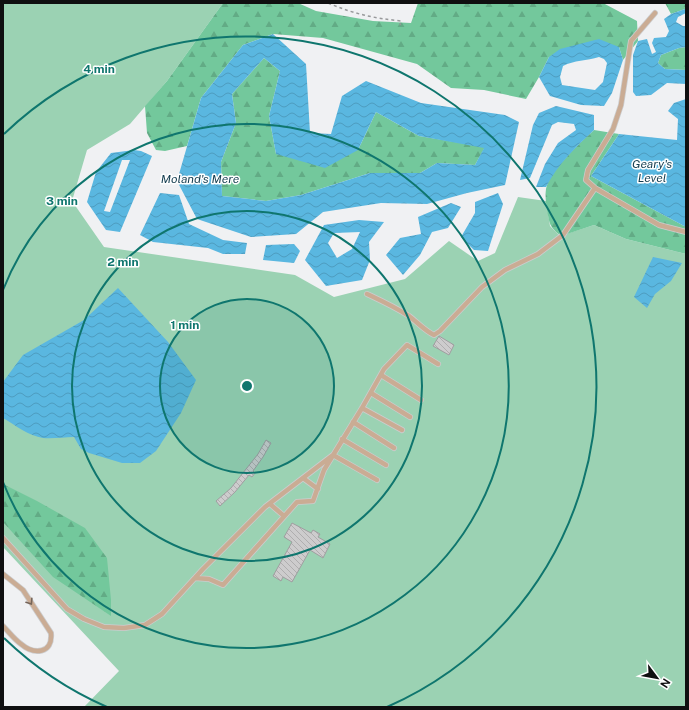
<svg xmlns="http://www.w3.org/2000/svg" width="689" height="710" font-family="'Public Sans',sans-serif">
<style>
.green{fill:#9bd2b3}
.forest{fill:url(#forest-firs)}
.water{fill:url(#water-waves);fill-rule:evenodd}
.building{fill:url(#building-back-hatch);stroke:#9f9ea0}
.lines{fill:none;stroke-linecap:round;stroke-linejoin:round}
.service-casing{stroke:#cccdcf;stroke-width:6}
.path{stroke:#98999b;stroke-width:1.5;stroke-dasharray:3 3;stroke-linecap:butt}
.service{stroke:#caac94;stroke-width:4.5}
.oneway{stroke:#766559}
.ring{fill:none;stroke:#0f766e;stroke-width:2}
.labels{text-anchor:middle;dominant-baseline:central;stroke-width:3;stroke-linejoin:round;paint-order:stroke}
.water-label{font-size:12px;font-style:italic;fill:#143d4f;stroke:#fff}
.centre{fill:#0f766e;stroke:#fff;stroke-width:2}
.ring-label{font-size:12px;text-anchor:middle;font-weight:bold;fill:#0f766e;stroke:#fff;stroke-width:3;stroke-linejoin:round;paint-order:stroke}
</style>
<defs>
<pattern id="forest-firs" width="22" height="20" patternUnits="userSpaceOnUse"><rect width="22" height="20" fill="#73c89c"/><path d="M5 1l3.5 6h-7zM16 11l3.5 6h-7z" fill="#62ab85"/></pattern>
<pattern id="water-waves" width="16" height="10" patternUnits="userSpaceOnUse"><rect width="16" height="10" fill="#5ab7e0"/><path d="M0 5q4-4 8 0t8 0" fill="none" stroke="#4d9cbf"/></pattern>
<pattern id="building-back-hatch" width="6" height="6" patternUnits="userSpaceOnUse"><rect width="6" height="6" fill="#cdcccd"/><path d="M-1 5l2 2M0 0l6 6M5-1l2 2" fill="none" stroke="#afaeaf"/></pattern>
</defs>
<rect width="100%" height="100%" fill="#f0f1f3"/>
<path class="green" d="M 3,3 L 223,3 L 167,81 L 130,124 L 87,150 L 72,201 L 104,247 L 295,275 L 334,297 L 405,279 L 449,241 L 478,261 L 495,253 L 518,197 L 546,201 L 550,226 L 560,236 L 594,225 L 626,239 L 686,254 L 686,707 L 84,707 L 119,671 L 3,547 Z"/>
<path class="forest" d="M 223,3 L 298,3 L 316,11 L 373,21 L 411,23 L 418,3 L 603,3 L 637,21 L 638,41 L 623,60 L 619,47 L 549,57 L 539,77 L 526,99 L 484,90 L 451,88 L 417,64 L 323,38 L 273,34 L 243,45 L 201,98 L 187,146 L 165,151 L 156,150 L 147,133 L 145,106 L 167,81 Z
M 665,3 L 686,3 L 685,9 L 671,14 Z
M 686,47 L 686,70 L 665,69 L 658,63 L 661,55 L 679,48 Z
M 264,58 L 280,71 L 269,116 L 276,154 L 358,150 L 376,112 L 419,136 L 485,147 L 475,165 L 437,163 L 420,173 L 370,173 L 301,195 L 266,201 L 222,196 L 221,162 L 236,123 L 232,94 Z
M 594,130 L 619,134 L 591,176 L 686,227 L 686,254 L 626,239 L 594,225 L 561,236 C 549,226 550,225 547,210 C 546,203 545,196 546,189 C 549,171 581,142 594,130 Z
M 3,484 L 37,501 L 85,528 L 107,558 L 111,600 L 111,616 L 53,577 L 3,522 Z"/>
<path class="water" d="M 686,7 L 686,13 L 678,17 L 676,22 L 683,26 L 686,26 L 686,47 L 679,48 L 661,55 L 658,63 L 665,69 L 686,70 L 686,84 L 667,83 L 651,95 L 636,96 L 633,92 L 633,55 L 638,41 L 647,39 L 652,54 L 656,52 L 652,43 L 654,38 L 666,37 L 669,31 L 664,19 L 671,14 L 685,9 Z
M 273,34 L 306,64 L 310,133 L 331,134 L 342,96 L 366,81 L 421,103 L 505,115 L 519,122 L 505,185 L 467,193 L 427,204 L 381,203 L 323,212 L 296,234 L 251,237 L 197,219 L 177,181 L 201,98 L 243,45 ZM 264,58 L 280,71 L 269,116 L 276,154 L 325,168 L 358,150 L 376,112 L 419,136 L 484,148 L 475,165 L 437,163 L 420,173 L 370,173 L 301,195 L 266,201 L 222,196 L 221,162 L 236,123 L 232,94 Z
M 599,39 L 619,47 L 623,60 L 612,93 L 604,106 L 581,105 L 550,96 L 539,77 L 549,57 L 560,49 ZM 599,57 L 604,59 L 607,63 L 603,82 L 595,90 L 562,85 L 560,77 L 563,66 C 574,60 587,61 599,57 Z
M 686,99 L 686,227 L 591,176 L 619,134 L 677,140 L 678,119 L 668,111 L 674,103 Z
M 556,106 L 594,115 L 594,130 C 576,147 558,164 546,187 L 536,187 L 545,164 L 558,143 L 576,130 L 574,124 L 558,122 L 552,125 L 530,178 L 520,180 L 533,125 L 539,113 Z
M 134,150 L 141,151 L 152,156 L 120,232 L 106,230 L 87,202 L 96,172 L 111,153 ZM 122,160 L 130,160 L 110,212 L 104,211 Z
M 160,193 L 179,195 L 189,224 L 223,240 L 247,243 L 245,254 L 223,254 L 208,248 L 153,242 L 140,235 Z
M 498,193 L 503,204 L 488,251 L 474,250 L 461,237 L 475,213 L 475,202 Z
M 451,203 L 461,207 L 448,228 L 432,232 L 420,255 L 403,275 L 386,255 L 400,238 L 421,234 L 418,217 Z
M 359,220 L 384,222 L 369,242 L 370,260 L 362,280 L 326,286 L 305,260 L 324,225 ZM 360,232 L 352,249 L 337,258 L 328,243 L 334,233 Z
M 294,244 L 300,251 L 294,263 L 263,260 L 266,245 Z
M 653,257 L 682,263 L 671,281 L 655,294 L 647,308 L 634,297 Z
M 118,288 L 168,342 L 196,380 L 181,413 L 156,451 L 140,463 L 122,463 L 89,453 L 81,449 L 74,437 C 64,437 53,439 43,438 C 29,436 15,425 3,418 L 3,382 L 23,355 L 84,320 Z"/>
<path class="building" d="M 439,336 L 454,345 L 449,355 L 433,346 Z
M 266,440 L 271,443 L 263,457 L 253,471 L 255,473 L 252,477 L 249,475 L 235,492 L 220,506 L 216,501 L 231,488 L 258,454 Z
M 292,523 L 311,533 L 313,530 L 320,534 L 318,537 L 330,544 L 323,558 L 310,550 L 292,582 L 283,577 L 281,581 L 273,576 L 292,542 L 284,537 Z"/>
<g class="lines">
<g class="service-casing">
<path id="service" d="M 655,13 L 631,41 L 621,105 L 613,129 L 588,170 L 586,180 L 595,188 L 659,225 L 686,232
M 367,294 C 382,301 395,307 409,316 C 417,322 425,331 434,335 L 440,331 L 482,287 L 505,270 L 538,254 L 563,235 L 595,188
M 381,375 L 421,400
M 371,393 L 410,417
M 362,408 L 384,369 L 407,345 L 438,364
M 353,422 L 394,448
M 342,439 L 386,465
M 333,455 L 377,480
M 303,478 L 318,489
M 270,504 L 284,516
M 3,538 L 67,609 L 84,619 L 104,627 L 124,628 L 145,625 L 162,614 L 203,569 L 265,507 L 333,455
M 3,574 L 23,590 L 51,633 C 53,654 34,655 21,644 C 14,639 9,632 3,626
M 195,578 L 209,579 L 223,585 L 297,502 L 313,501 L 324,470 L 362,408 L 402,430"/>
</g>
<path class="path" d="M 328,3 C 354,14 373,18 401,21 L 400,25"/>
<use href="#service" class="service"/>
</g>
<defs><path id="oneway-chevron" d="M-2-3.5L2.5 0L-2 3.5" fill="none" stroke-width="1.6" stroke-linecap="round" stroke-linejoin="round"/></defs>
<use class="oneway" href="#oneway-chevron" transform="translate(30 602) rotate(57)"/>
<circle cx="247" cy="386" r="87" fill="#0f766e" fill-opacity=".12"/>
<g class="ring">
<circle cx="247" cy="386" r="87"/>
<circle cx="247" cy="386" r="175"/>
<path d="M3 290A262 262 0 1 1 3 482"/>
<path d="M107 707A350 350 0 0 1 4 638M4 134A350 350 0 1 1 387 707"/>
</g>
<g class="labels">
<g class="water-label">
<text x="652" y="164">Geary's<tspan x="652" dy="14">Level</tspan></text>
<text x="200" y="179">Moland's Mere</text>
</g>
</g>
<circle cx="247" cy="386" r="6" class="centre"/>
<g class="ring-label">
<text x="99" y="73">4 min</text>
<text x="62" y="205">3 min</text>
<text x="123" y="266">2 min</text>
<text x="185" y="329">1 min</text>
</g>
<rect width="689" height="710" fill="none" stroke="#0f0f10" stroke-width="8"/>
<g transform="translate(657 678) rotate(122)" stroke="#ffffff" stroke-width="3" paint-order="stroke">
<path d="M0-3L7 15L0 10L-7 15Z" fill="#0f0f10"/>
<text y="-6" font-size="11" font-weight="bold" text-anchor="middle" fill="#0f0f10">N</text>
</g>
</svg>
